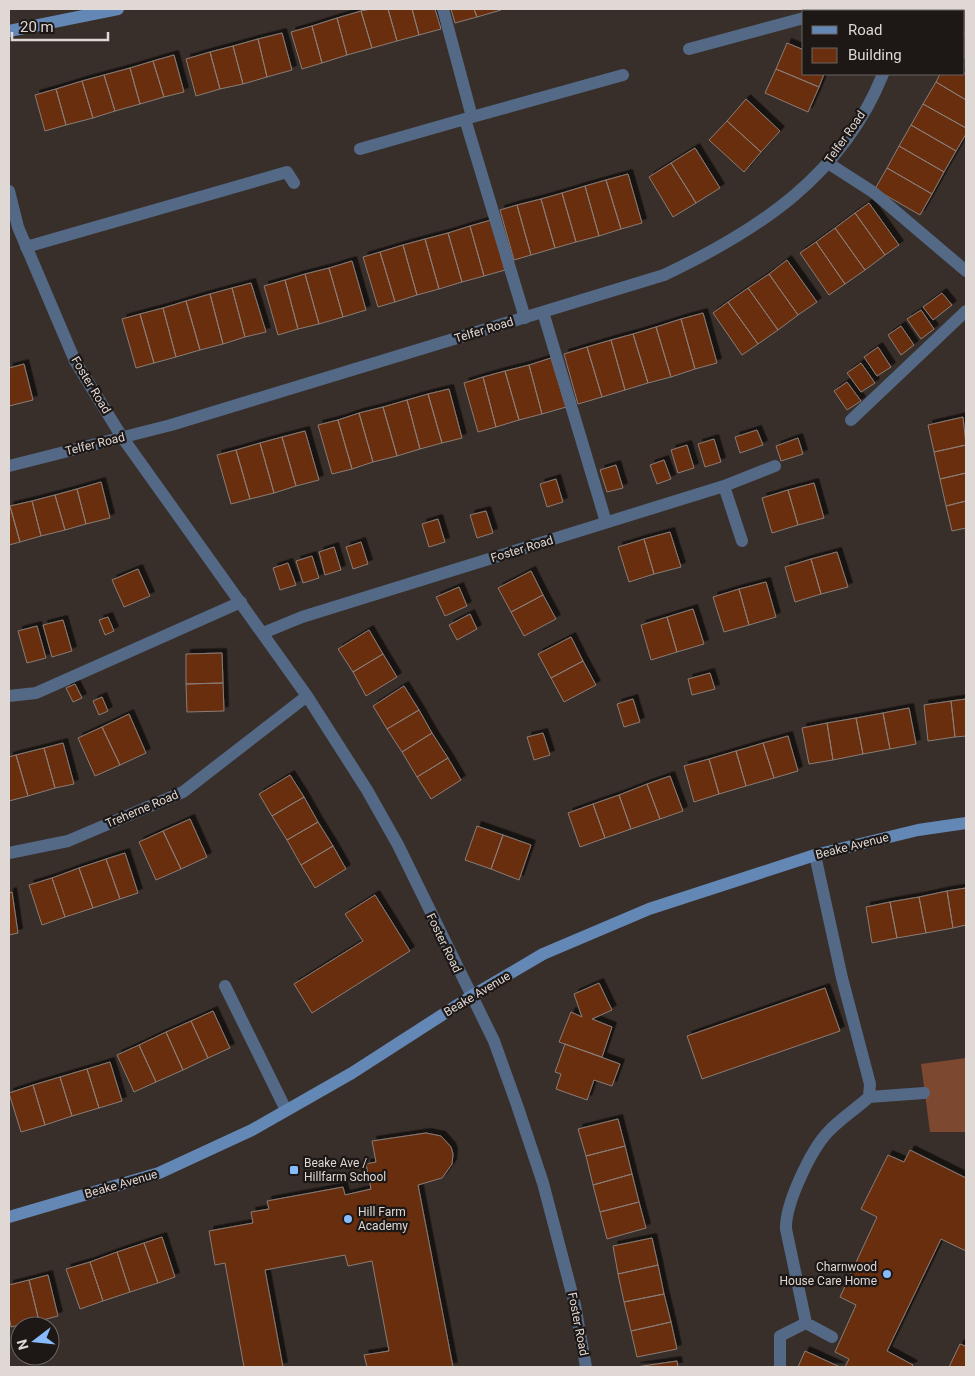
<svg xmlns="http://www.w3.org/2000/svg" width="975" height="1376" font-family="Roboto,sans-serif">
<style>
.green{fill:#7c4930}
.building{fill:#692f0e;stroke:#887c77;filter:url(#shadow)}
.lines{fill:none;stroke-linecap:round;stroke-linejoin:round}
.lane{stroke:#536986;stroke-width:12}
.street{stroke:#536986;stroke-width:12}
.secondary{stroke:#6488b5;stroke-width:12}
.poi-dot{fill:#87bbfb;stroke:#1d1816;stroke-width:2}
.labels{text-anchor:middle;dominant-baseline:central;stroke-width:4.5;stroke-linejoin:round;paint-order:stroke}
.street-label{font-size:12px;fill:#dfd8d5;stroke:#1d1816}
.poi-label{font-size:12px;fill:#dfd8d5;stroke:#1d1816;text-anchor:start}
</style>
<defs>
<filter id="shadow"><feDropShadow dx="4.5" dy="-4.5" stdDeviation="0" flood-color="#0009"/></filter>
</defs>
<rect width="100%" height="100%" fill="#392f2a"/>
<path class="green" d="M 966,1058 L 966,1132 L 930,1132 L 921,1064 Z"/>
<path class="building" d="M 371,9 L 388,9 L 397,41 L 372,48 L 361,11 Z
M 388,9 L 412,9 L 419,35 L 397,41 Z
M 412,9 L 435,9 L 441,29 L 419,35 Z
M 451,9 L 474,9 L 477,17 L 455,23 Z
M 474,9 L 501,9 L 501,10 L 477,17 Z
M 958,9 L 966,10 L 966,34 L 964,34 L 964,11 L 958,11 Z
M 361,11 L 372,48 L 347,55 L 337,18 Z
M 337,18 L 347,55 L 322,63 L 312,26 Z
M 312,26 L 322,63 L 302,69 L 291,32 Z
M 282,33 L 292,70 L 267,77 L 258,39 Z
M 964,34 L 966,34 L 966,58 L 964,57 Z
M 258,39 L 267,77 L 243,84 L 233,46 Z
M 787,43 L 804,50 L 804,74 L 824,74 L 819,87 L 776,69 Z
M 233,46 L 243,84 L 220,89 L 210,52 Z
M 210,52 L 220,89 L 196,96 L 186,59 Z
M 174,55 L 184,92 L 164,97 L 153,61 Z
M 153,61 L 164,97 L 140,104 L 130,68 Z
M 130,68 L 140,104 L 115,111 L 104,75 Z
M 776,69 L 819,87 L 808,112 L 765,93 Z
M 964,73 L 966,74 L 966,100 L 936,82 L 940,74 Z
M 104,75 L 115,111 L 93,118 L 82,81 Z
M 82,81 L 93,118 L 66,125 L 56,89 Z
M 936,82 L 966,100 L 966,128 L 923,104 Z
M 56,89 L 66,125 L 45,131 L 35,95 Z
M 746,99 L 780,131 L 761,152 L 727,121 Z
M 923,104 L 966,128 L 966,134 L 956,151 L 911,125 Z
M 727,121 L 761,152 L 744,172 L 709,140 Z
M 911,125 L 956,151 L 944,172 L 899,146 Z
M 899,146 L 944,172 L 932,194 L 887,168 Z
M 695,148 L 720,188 L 696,203 L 671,163 Z
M 671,163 L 696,203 L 673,217 L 649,177 Z
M 887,168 L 932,194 L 920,215 L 875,189 Z
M 628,174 L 642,223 L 621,229 L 606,180 Z
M 606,180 L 621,229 L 599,236 L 585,186 Z
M 585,186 L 599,236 L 576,242 L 562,193 Z
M 562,193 L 576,242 L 555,248 L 541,199 Z
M 541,199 L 555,248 L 531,255 L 517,205 Z
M 869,203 L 899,245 L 885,255 L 855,213 Z
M 517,205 L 531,255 L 514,260 L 500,210 Z
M 855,213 L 885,255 L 865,270 L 835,228 Z
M 491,220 L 505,270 L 484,276 L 470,226 Z
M 470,226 L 484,276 L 462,282 L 448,233 Z
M 835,228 L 865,270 L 845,284 L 816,242 Z
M 448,233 L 462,282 L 439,289 L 425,239 Z
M 425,239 L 439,289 L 417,295 L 403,245 Z
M 816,242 L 845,284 L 829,295 L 800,253 Z
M 403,245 L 417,295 L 395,302 L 380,252 Z
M 380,252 L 395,302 L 378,307 L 363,257 Z
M 787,260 L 817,302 L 798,315 L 769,274 Z
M 352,261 L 366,310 L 343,317 L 329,268 Z
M 329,268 L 343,317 L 319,324 L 305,274 Z
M 305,274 L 319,324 L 298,329 L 285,280 Z
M 769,274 L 798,315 L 778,330 L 748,288 Z
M 285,280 L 298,329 L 278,335 L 264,286 Z
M 251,283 L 266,332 L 245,337 L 232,288 Z
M 232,288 L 245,337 L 223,344 L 210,294 Z
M 748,288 L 778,330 L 758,344 L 728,302 Z
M 942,293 L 952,305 L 933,320 L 923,307 Z
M 210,294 L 223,344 L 200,350 L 186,301 Z
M 186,301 L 200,350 L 176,357 L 163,308 Z
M 728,302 L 758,344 L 742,355 L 713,313 Z
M 163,308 L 176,357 L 154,363 L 140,314 Z
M 921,310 L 934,329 L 921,339 L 907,319 Z
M 703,313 L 717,363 L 695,369 L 681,319 Z
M 140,314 L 154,363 L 136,368 L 122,319 Z
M 681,319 L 695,369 L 671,377 L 656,327 Z
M 901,326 L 914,345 L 901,355 L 888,335 Z
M 656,327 L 671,377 L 648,383 L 633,334 Z
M 633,334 L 648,383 L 625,390 L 611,340 Z
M 611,340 L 625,390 L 602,397 L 587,347 Z
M 587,347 L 602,397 L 578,404 L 564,354 Z
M 878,347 L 891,367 L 877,376 L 864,357 Z
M 551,358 L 566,407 L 542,414 L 529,365 Z
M 861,363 L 875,383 L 861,392 L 847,373 Z
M 24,364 L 33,400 L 9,406 L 9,368 Z
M 529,365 L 542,414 L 519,420 L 505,371 Z
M 505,371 L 519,420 L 496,427 L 483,377 Z
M 483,377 L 496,427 L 478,432 L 464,383 Z
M 847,382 L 861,401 L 847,410 L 834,391 Z
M 449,389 L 462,438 L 442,443 L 428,394 Z
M 428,394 L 442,443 L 420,449 L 407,400 Z
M 407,400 L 420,449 L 397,456 L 383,407 Z
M 383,407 L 397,456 L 373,462 L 359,413 Z
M 359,413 L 373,462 L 352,469 L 338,420 Z
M 963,417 L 966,445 L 934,452 L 928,425 Z
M 338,420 L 352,469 L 332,474 L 318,425 Z
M 757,430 L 763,445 L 740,453 L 735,437 Z
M 305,431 L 319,480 L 296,486 L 282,437 Z
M 282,437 L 296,486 L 274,493 L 260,443 Z
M 798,438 L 803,454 L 781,461 L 776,446 Z
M 714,439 L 721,462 L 705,467 L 698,444 Z
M 260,443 L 274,493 L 250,499 L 236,450 Z
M 687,445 L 694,468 L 678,473 L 671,450 Z
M 966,445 L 966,473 L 940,479 L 934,452 Z
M 236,450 L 250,499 L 231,504 L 217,455 Z
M 664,460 L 671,479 L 657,484 L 650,465 Z
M 616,465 L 623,488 L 607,492 L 600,470 Z
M 966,473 L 966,501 L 946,506 L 940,479 Z
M 556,479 L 563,502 L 547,507 L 540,484 Z
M 101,482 L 110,518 L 86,524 L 77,489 Z
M 814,483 L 824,518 L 798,525 L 788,490 Z
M 77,489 L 86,524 L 65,530 L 55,495 Z
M 788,490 L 798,525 L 772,533 L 762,498 Z
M 55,495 L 65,530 L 41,536 L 32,501 Z
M 32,501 L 41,536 L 20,542 L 10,506 Z
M 966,501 L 966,528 L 952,531 L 946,506 Z
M 10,506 L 20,542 L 9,545 L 9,507 Z
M 486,511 L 493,533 L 477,538 L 470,515 Z
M 438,519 L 445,542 L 429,547 L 422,524 Z
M 670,532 L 681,567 L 654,574 L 644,539 Z
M 644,539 L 654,574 L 629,582 L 618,547 Z
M 361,542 L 368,564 L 353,569 L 346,547 Z
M 334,547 L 341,570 L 325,575 L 319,552 Z
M 837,552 L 848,587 L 821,594 L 811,559 Z
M 312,556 L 319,578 L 303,583 L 296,561 Z
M 811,559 L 821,594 L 795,602 L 785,567 Z
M 288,563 L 296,585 L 280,590 L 273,568 Z
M 138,569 L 150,596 L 124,607 L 112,580 Z
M 531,571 L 543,595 L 511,612 L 498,588 Z
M 766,582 L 776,617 L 749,625 L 739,589 Z
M 459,587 L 467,606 L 445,616 L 436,597 Z
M 739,589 L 749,625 L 724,632 L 713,597 Z
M 543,595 L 556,619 L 524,636 L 511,612 Z
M 693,609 L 704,644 L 677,652 L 667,617 Z
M 470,614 L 477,629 L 457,640 L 449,625 Z
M 108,617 L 114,631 L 105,635 L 99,620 Z
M 667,617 L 677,652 L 651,660 L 641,625 Z
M 63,620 L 72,651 L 52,657 L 43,625 Z
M 37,626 L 46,658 L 27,663 L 18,631 Z
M 369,630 L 383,654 L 353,672 L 338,649 Z
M 571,637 L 583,661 L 551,678 L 538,654 Z
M 222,653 L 223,683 L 186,684 L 186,654 Z
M 383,654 L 397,677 L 366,696 L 353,672 Z
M 583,661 L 596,685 L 564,702 L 551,678 Z
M 710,673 L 715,689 L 692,695 L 688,679 Z
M 223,683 L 224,711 L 187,712 L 186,684 Z
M 75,684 L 82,698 L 73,702 L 66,688 Z
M 404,686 L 419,710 L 387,729 L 373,706 Z
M 102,697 L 108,711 L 99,715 L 93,701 Z
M 633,699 L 640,722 L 624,727 L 617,704 Z
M 966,699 L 966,736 L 955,737 L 951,701 Z
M 951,701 L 955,737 L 928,741 L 924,705 Z
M 909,708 L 916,744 L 890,749 L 883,713 Z
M 419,710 L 432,733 L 402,752 L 387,729 Z
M 883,713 L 890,749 L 863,754 L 856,718 Z
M 129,714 L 146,753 L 120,765 L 102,727 Z
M 856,718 L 863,754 L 833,760 L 827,723 Z
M 827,723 L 833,760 L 809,764 L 802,728 Z
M 102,727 L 120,765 L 95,776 L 78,738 Z
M 432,733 L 448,758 L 417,777 L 402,752 Z
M 543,733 L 550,755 L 534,760 L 527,737 Z
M 788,736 L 798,771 L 774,778 L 763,743 Z
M 63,743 L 74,784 L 55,788 L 44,748 Z
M 763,743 L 774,778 L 746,786 L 736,751 Z
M 44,748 L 55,788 L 28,796 L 16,755 Z
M 736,751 L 746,786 L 719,794 L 709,759 Z
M 16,755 L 28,796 L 9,801 L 9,757 Z
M 448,758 L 461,780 L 431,799 L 417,777 Z
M 709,759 L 719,794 L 694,802 L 684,766 Z
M 290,775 L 304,797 L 272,816 L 259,794 Z
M 670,776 L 683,811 L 660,819 L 647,784 Z
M 647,784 L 660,819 L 631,829 L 619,795 Z
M 619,795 L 631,829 L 605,838 L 593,804 Z
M 304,797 L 318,822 L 287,840 L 272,816 Z
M 593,804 L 605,838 L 580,847 L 568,813 Z
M 190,819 L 207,857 L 181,869 L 163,831 Z
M 318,822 L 333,846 L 301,865 L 287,840 Z
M 477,826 L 503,835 L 491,869 L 465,860 Z
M 163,831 L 181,869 L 156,880 L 139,842 Z
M 503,835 L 531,845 L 519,880 L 491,869 Z
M 333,846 L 346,869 L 315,888 L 301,865 Z
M 125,853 L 138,893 L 120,899 L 106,859 Z
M 106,859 L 120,899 L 93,908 L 79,868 Z
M 79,868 L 93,908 L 65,917 L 52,878 Z
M 52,878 L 65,917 L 42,925 L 29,885 Z
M 966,888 L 966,925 L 953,928 L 947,891 Z
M 947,891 L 953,928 L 926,933 L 919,897 Z
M 12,892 L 18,933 L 9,935 L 9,893 Z
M 375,895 L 410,951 L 312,1013 L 294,984 L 363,941 L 345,914 Z
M 919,897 L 926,933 L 897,938 L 890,902 Z
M 890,902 L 897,938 L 872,943 L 866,907 Z
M 599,983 L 612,1010 L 592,1019 L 612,1027 L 602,1057 L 559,1042 L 571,1012 L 582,1017 L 574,994 Z
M 825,988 L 840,1031 L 702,1079 L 687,1036 Z
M 213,1011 L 230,1048 L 208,1058 L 191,1021 Z
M 191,1021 L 208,1058 L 183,1070 L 166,1032 Z
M 166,1032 L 183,1070 L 156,1082 L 139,1045 Z
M 565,1044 L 620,1064 L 612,1086 L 594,1080 L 587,1100 L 556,1089 L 561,1074 L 555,1072 Z
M 139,1045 L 156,1082 L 134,1092 L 117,1055 Z
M 110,1062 L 122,1101 L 99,1108 L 87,1069 Z
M 87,1069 L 99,1108 L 72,1116 L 60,1077 Z
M 60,1077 L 72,1116 L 45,1125 L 33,1085 Z
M 33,1085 L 45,1125 L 21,1132 L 9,1093 Z
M 618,1119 L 625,1146 L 586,1156 L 578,1129 Z
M 426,1133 L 441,1136 L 451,1147 L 453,1154 L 452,1164 L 442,1178 L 418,1185 L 453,1367 L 367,1367 L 364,1355 L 389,1351 L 372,1261 L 348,1266 L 345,1255 L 265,1270 L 283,1367 L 244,1367 L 225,1263 L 215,1265 L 209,1231 L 253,1223 L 251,1212 L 269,1209 L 267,1201 L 343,1187 L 345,1195 L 371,1189 L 366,1164 L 376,1162 L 372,1141 Z
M 625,1146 L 632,1174 L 593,1185 L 586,1156 Z
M 910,1150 L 966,1178 L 966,1251 L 941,1239 L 887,1351 L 913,1365 L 911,1367 L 845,1367 L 849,1359 L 835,1352 L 856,1305 L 840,1297 L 877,1217 L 861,1209 L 888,1155 L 904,1162 Z
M 632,1174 L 639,1202 L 600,1212 L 593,1185 Z
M 639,1202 L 646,1228 L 607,1239 L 600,1212 Z
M 162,1237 L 175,1277 L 158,1283 L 144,1243 Z
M 652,1238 L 658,1265 L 618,1274 L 613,1246 Z
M 144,1243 L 158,1283 L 130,1292 L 117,1252 Z
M 117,1252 L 130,1292 L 103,1301 L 90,1262 Z
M 90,1262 L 103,1301 L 80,1309 L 66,1269 Z
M 658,1265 L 664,1294 L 624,1302 L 618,1274 Z
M 48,1275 L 58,1316 L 39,1321 L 29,1280 Z
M 29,1280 L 39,1321 L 11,1327 L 9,1316 L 9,1285 Z
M 664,1294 L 671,1322 L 631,1331 L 624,1302 Z
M 671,1322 L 677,1349 L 637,1357 L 631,1331 Z
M 960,1344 L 965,1346 L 966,1345 L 966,1367 L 949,1367 Z
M 805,1351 L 840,1367 L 798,1367 Z
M 677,1361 L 678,1367 L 636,1367 Z"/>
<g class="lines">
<path class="lane" d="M 827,11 L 836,9
M 689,49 L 804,18
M 472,117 L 623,75
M 465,119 L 525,318
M 360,149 L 472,117 L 443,9
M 828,163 L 873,192 L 966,271
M 26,247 L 287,172 L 294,183
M 543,312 L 606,522
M 851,420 L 966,311
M 9,696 L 36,693 L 241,602
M 225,986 L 286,1110
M 869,1097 L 924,1093
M 806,1323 L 832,1337
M 780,1367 L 780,1336 L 806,1323 L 786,1229 C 785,1204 811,1150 828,1132 C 840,1119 856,1109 869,1097 L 870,1084 L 842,978 L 815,855"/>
<path class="street" d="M 905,11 L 906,9
M 9,191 L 18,227 L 75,361 L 122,437 L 307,696 L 367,790 L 398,845 L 494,1041 L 517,1105 L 543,1183 L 575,1305 L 586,1367
M 9,466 L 171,425 L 664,275 C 759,230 842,176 883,74
M 724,486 L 742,541
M 263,633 L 302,617 L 724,486 L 775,466
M 9,853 L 68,841 L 183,792 L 307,696"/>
<path class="secondary" d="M 9,31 L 118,9
M 9,1217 L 159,1173 L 252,1130 L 352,1073 L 470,997 L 543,954 L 649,909 L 815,855 L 918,830 L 966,823"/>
</g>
<g class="poi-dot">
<rect x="289" y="1165" width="10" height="10" rx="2.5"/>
<circle cx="348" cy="1219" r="5"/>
<circle cx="887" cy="1274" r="5"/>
</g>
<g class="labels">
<g class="street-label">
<text transform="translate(845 137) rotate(-55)">Telfer Road</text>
<text transform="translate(484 330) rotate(-17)">Telfer Road</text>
<text transform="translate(91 385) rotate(59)">Foster Road</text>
<text transform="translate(95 444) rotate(-14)">Telfer Road</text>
<text transform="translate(522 549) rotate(-17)">Foster Road</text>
<text transform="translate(142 809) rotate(-23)">Treherne Road</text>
<text transform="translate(852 846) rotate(-14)">Beake Avenue</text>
<text transform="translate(444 943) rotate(64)">Foster Road</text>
<text transform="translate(477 994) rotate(-31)">Beake Avenue</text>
<text transform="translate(121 1184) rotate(-16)">Beake Avenue</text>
<text transform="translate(578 1324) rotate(79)">Foster Road</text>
</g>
<g class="poi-label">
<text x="304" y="1163">Beake Ave /<tspan x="304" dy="14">Hillfarm School</tspan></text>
<text x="358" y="1212">Hill Farm<tspan x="358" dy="14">Academy</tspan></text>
<text x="877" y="1267" text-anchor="end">Charnwood<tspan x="877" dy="14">House Care Home</tspan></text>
</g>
</g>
<rect width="975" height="1376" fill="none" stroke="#dfd8d5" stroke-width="20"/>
<rect x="802" y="10" width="162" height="65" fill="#1d1816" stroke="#6b6562"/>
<rect x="812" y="26" width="25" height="8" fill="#6488b5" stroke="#6b6562"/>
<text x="848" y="35" font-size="15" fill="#dfd8d5">Road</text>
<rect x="812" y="48" width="25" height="15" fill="#692f0e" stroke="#6b6562"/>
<text x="848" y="60" font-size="15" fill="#dfd8d5">Building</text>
<g transform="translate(35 1341) rotate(254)"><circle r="24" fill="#1d1816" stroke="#6b6562"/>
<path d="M0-4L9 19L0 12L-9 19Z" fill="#87bbfb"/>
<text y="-8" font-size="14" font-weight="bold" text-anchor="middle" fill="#dfd8d5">N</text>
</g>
<path d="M12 32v8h96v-8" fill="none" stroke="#dfd8d5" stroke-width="2.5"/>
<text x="20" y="32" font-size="15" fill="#dfd8d5" stroke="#1d1816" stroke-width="4" paint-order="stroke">20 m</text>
</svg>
